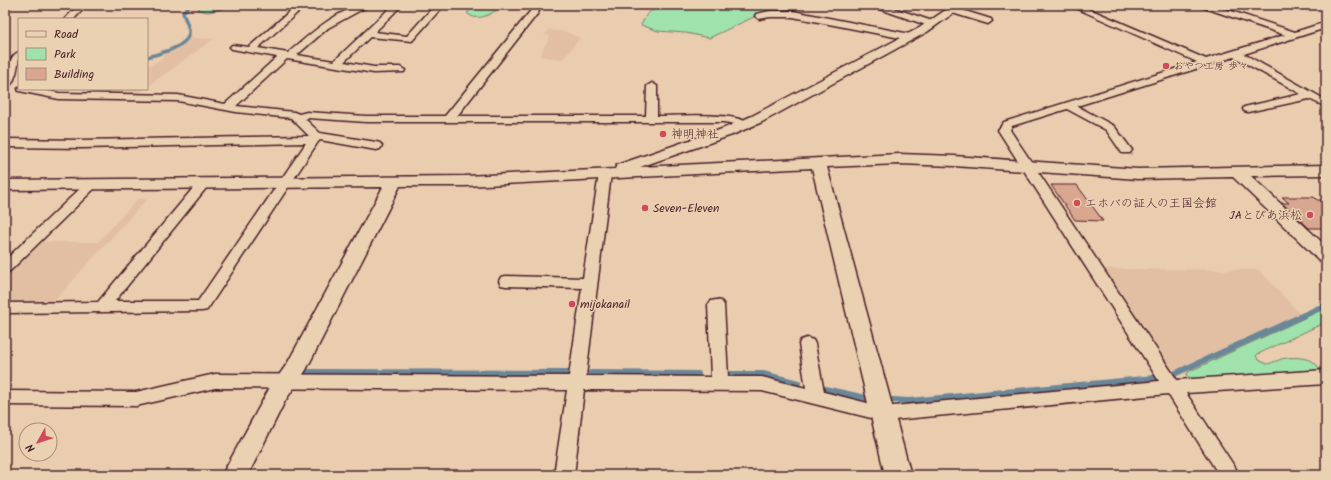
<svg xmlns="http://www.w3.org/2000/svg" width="1331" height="480" font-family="Kalam,'Klee One',sans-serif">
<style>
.built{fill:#e2bea3}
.green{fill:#a0e2ac;stroke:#75806c}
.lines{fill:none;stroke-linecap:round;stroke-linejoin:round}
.stream-far1{stroke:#6a8798;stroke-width:3.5}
.stream{stroke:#6a8798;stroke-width:6}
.building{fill:#d9a790;stroke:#4a1f2b}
.minor-casing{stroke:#4a1f2b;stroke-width:3}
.tertiary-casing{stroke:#4a1f2b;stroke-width:3}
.minor{fill:#ead1b2;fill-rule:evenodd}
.tertiary{fill:#ead1b2;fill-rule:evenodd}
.poi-dot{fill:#d1495b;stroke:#ead1b2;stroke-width:1.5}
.labels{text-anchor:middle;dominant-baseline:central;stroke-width:3;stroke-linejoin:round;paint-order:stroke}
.far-poi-label{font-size:10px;fill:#4a1f2b;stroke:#ead1b2;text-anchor:start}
.poi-label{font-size:12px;fill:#4a1f2b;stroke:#ead1b2;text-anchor:start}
</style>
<rect width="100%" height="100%" fill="#eaccae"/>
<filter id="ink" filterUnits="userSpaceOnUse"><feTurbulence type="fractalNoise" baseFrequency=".025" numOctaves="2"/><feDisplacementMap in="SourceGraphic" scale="8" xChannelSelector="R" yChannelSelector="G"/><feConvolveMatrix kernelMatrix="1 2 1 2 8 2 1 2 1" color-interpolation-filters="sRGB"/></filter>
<g filter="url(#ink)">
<path class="built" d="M 549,30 L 566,32 L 580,38 L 563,59 L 540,56 L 550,36 L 544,35 Z
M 191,38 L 213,39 L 147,87 L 147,67 L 162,59 L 166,53 L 181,46 Z
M 108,89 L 144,89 L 137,94 L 99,94 Z
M 138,199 L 147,199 L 53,302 L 5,303 L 5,276 L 40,242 L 98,242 Z
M 1101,269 L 1259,270 L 1300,314 L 1170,372 Z"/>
<path class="green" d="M 201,5 L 240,5 L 208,12 L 198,10 Z
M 477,5 L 504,5 C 494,12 478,24 467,13 Z
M 679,5 L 792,5 L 791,8 L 787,11 L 758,15 L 709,38 L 686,33 L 658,31 L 641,25 L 647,14 L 651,11 Z
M 1326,308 L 1326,322 L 1258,354 L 1256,356 L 1259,360 L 1267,364 C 1273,363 1279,359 1286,358 C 1296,357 1313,357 1319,368 L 1317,370 L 1196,379 L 1190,378 L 1186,375 L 1188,372 Z"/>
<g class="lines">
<path class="stream-far1" d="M 147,57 C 158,54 188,47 189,33 C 190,26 184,19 183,12 L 190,5
M 5,59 L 7,60 L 5,67"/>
<path class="stream" d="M 307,372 L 568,373
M 591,373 L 698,374
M 726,374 L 763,374 L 798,383
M 1174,374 L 1326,305
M 820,388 L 866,398
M 893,400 L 909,401 L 1154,378"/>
</g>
<path class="building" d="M 1051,185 L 1077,185 L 1103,221 L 1075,220 Z
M 1282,197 L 1314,197 L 1317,200 L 1326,200 L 1326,228 L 1309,228 L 1282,203 L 1289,203 Z"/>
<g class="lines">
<g class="minor-casing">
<path id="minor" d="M 78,5 L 87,5 L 74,19 L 65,19 Z
M 297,5 L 306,5 L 258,48 L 288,53 C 309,35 341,5 370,5 L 328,28 L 297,55 L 334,61 L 393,5 L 402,5 L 375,32 L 407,36 L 435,5 L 444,5 L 412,41 L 370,37 L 344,62 L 374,67 L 400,67 L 405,70 L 404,72 L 374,73 L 287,59 L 236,106 L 294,112 L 299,114 L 307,112 L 366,116 L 445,116 L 532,9 L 538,9 L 539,11 L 538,13 L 457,116 L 646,116 L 647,86 L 652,83 L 657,86 L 657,116 C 675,116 740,111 751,125 L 749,127 L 745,128 L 735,124 L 724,122 L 366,122 L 308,118 L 305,119 L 320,133 L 376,142 L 380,143 L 382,146 L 380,149 L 376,150 L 320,140 L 318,142 L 207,310 L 202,311 L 5,313 L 5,303 L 98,302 L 199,181 L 207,181 L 209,184 L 207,187 L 115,301 L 198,301 L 306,143 L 82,148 L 5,147 L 5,139 L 82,140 L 309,136 L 291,118 L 236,112 L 178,101 L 59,99 L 19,91 L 18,89 L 19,87 L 19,89 L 39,89 L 59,93 L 178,95 L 225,104 L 277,57 L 232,49 L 230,47 L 232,45 L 249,47 Z
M 873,5 L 885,5 L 935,22 L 936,24 L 935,26 L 929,26 L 874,7 Z
M 1069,5 L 1080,5 L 1206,59 L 1285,35 L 1202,7 L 1201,5 L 1213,5 L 1295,32 L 1326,22 L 1326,28 L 1244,54 L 1326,100 L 1326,107 L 1309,99 L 1248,112 L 1244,111 L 1243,109 L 1244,107 L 1301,94 L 1234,57 L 1077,106 L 1114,126 L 1132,150 L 1130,153 L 1122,153 L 1106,130 L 1067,109 L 1012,126 L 1010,130 L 1177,380 L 1326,370 L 1326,384 L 1186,393 L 1240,475 L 1219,475 L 1168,394 L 883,421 L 762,391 L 584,390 L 574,475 L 554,475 L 567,390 L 215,388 L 136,406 L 5,405 L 5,391 L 136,392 L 215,374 L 569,376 L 582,288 L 506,286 L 501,285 L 499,281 L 501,277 L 506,276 L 583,278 L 599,174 L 601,171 L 609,171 L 611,174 L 586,376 L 711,377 L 708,305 L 711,301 L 716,300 L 721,301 L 724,305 L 728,377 L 762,377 L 806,388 L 799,344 L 801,340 L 807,338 L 813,340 L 815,344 L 824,392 L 883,407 L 1159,381 L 998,130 L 1004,122 L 1197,62 Z
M 952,7 L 991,19 L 992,21 L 988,24 L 949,12 L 948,10 L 949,8 Z
M 770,11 L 793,11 L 910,34 L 915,37 L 910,40 L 793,17 L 770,17 L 759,19 L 755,16 L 756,14 Z
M 19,52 C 19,62 16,86 5,89 C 5,80 8,55 19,52 Z
M 91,181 L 95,182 L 97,185 L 95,188 L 10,271 L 5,273 L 5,260 L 87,182 Z"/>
</g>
<g class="tertiary-casing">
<path id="tertiary" d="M 953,5 L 965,5 L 927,32 L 762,122 L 732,135 L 640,167 L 899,154 L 954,156 L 1138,169 L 1326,165 L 1326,175 L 1251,176 L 1326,246 L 1326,262 L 1319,260 L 1233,177 L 1138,179 L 954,166 L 899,164 L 827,167 L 911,475 L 885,475 L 812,168 L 465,186 L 400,186 L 306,370 L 285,401 L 248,475 L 222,475 L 269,389 L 287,364 L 383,187 L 5,190 L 5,180 L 465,176 L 615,169 L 617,165 L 722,129 L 752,116 L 919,28 Z"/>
</g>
<use href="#minor" class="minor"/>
<use href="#tertiary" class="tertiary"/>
</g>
</g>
<g class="poi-dot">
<circle cx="1166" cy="66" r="4"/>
<circle cx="663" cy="134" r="4"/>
<circle cx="1077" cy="203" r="4"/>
<circle cx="645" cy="208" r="4"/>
<circle cx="1310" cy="215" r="4"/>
<circle cx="572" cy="304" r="4"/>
</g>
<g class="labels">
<g class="far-poi-label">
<text x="1174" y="66">おやつ工房 歩々</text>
</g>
<g class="poi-label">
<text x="671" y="134">神明神社</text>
<text x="1085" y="203">エホバの証人の王国会館</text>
<text x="653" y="208">Seven-Eleven</text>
<text x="1302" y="215" text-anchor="end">JAとぴあ浜松</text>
<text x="580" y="304">mijokanail</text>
</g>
</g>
<rect width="1331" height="480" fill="none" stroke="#ead1b2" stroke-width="20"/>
<rect x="10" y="10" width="1311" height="460" fill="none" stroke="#4a1f2b" stroke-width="1.5" filter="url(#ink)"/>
<rect x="18" y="18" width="130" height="72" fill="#ead1b2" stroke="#aa8a7c"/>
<rect x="26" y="31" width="20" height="6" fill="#ead1b2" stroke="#aa8a7c"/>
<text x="54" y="38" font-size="12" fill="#4a1f2b">Road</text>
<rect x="26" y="48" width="20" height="12" fill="#a0e2ac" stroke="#aa8a7c"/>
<text x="54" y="58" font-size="12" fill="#4a1f2b">Park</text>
<rect x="26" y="68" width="20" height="12" fill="#d9a790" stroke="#aa8a7c"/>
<text x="54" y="78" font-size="12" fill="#4a1f2b">Building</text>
<g transform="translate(38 442) rotate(231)"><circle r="19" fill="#ead1b2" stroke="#aa8a7c"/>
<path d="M0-3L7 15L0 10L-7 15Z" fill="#d1495b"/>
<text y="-6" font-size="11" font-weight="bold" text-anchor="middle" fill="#4a1f2b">N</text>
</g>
</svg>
